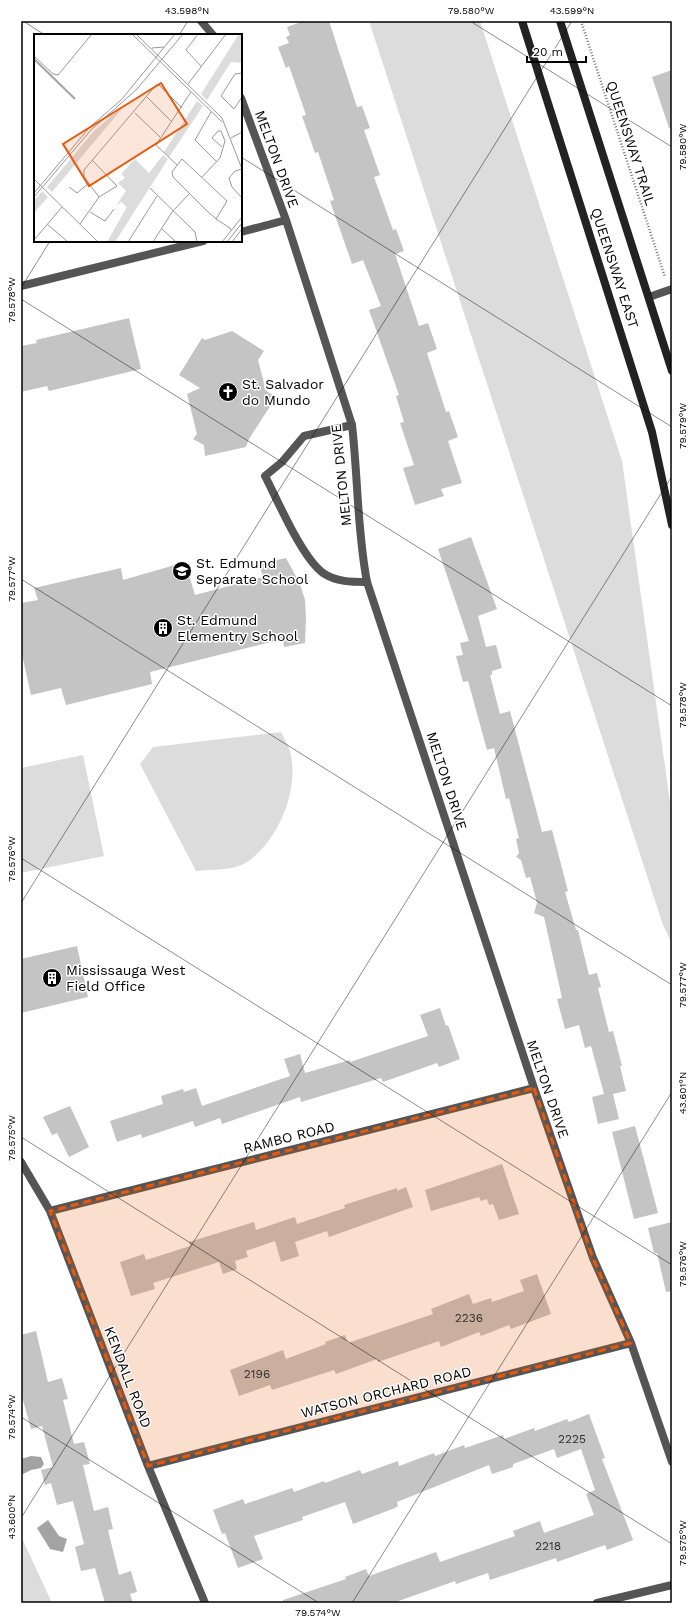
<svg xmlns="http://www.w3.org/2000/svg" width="693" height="1624" font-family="'Work Sans',sans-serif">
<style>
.green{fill:#dcdcdc}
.water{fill:#a3a3a3}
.building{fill:#c4c4c4}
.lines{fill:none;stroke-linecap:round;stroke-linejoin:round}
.path{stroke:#777;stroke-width:2.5;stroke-dasharray:1 2;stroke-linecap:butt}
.lane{stroke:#555;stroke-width:8}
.street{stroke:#555;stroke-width:8}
.secondary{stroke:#222;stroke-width:8}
.marked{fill:#e8590c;fill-opacity:0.2;stroke:#e8590c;stroke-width:3;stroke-dasharray:8 5;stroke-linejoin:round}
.ticks{fill:none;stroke:#000;stroke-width:1;stroke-opacity:0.45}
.labels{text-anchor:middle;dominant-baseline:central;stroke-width:3;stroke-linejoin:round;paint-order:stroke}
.number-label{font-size:12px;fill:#313131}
.street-label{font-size:14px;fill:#000;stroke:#fff}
.poi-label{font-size:14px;fill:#000;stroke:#fff;text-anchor:start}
.inset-river{fill:none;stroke:#a3a3a3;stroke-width:2}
.inset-road{fill:none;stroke:#999;stroke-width:1}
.view{fill:#e8590c;fill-opacity:0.15;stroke:#e8590c;stroke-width:2}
.inset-edge{fill:none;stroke:#000;stroke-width:2}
.neatline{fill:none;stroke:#000;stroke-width:1.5}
.ticks-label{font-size:10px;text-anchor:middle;fill:#000}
</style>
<rect width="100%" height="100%" fill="#fff"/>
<path class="green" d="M 369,21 L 480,21 L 622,461 L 672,816 L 672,944 L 663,925 Z
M 281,732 C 284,738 288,745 290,751 C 300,788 279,841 247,862 C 234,871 211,869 196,871 L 140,764 L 153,747 Z
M 83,755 L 104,856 L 21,873 L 21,768 Z
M 21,1536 L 52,1603 L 21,1603 Z"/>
<path class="water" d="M 31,1456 L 41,1457 L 44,1464 L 41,1468 L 31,1470 L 21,1475 L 21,1459 Z
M 48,1520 L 59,1536 L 67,1539 L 63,1552 L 50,1549 L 37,1528 Z"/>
<path class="building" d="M 304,21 L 329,21 L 357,107 L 362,106 L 370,128 L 364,130 L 380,175 L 374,177 L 393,230 L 396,229 L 404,251 L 395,254 L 419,326 L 428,323 L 437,349 L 427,353 L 446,412 L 449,411 L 458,437 L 448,441 L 462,483 L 441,489 L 444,496 L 415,505 L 403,468 L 414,465 L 400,423 L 404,422 L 396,396 L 399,395 L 369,310 L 381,306 L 363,260 L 352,264 L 330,201 L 334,200 L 318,152 L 315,153 L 302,116 L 306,115 L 289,66 L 286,68 L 278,47 L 289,43 L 286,37 L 290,35 L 287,27 Z
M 672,70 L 672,128 L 669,128 L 652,77 Z
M 129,318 L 141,369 L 49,391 L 47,386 L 21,392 L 21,346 L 37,343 L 36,340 Z
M 232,331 L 264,351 L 258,360 L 263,379 L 265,390 L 276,397 L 249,439 L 246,447 L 205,456 L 204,445 L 193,439 L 197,434 L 187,394 L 200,388 L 179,375 L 202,338 L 205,340 Z
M 471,537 L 497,609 L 478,616 L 486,647 L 496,645 L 502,668 L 492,671 L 492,675 L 490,675 L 500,714 L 510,711 L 542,832 L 552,830 L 568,891 L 565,892 L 576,930 L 578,930 L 589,975 L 597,973 L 601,987 L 598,988 L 609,1032 L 613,1031 L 622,1066 L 620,1066 L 626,1091 L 613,1094 L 619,1119 L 598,1124 L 592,1097 L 604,1094 L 591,1046 L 585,1048 L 579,1025 L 565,1029 L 557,999 L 562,998 L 544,917 L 534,913 L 537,903 L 530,877 L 526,878 L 521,860 L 516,857 L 519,853 L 516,839 L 519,838 L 509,798 L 506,799 L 494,748 L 487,750 L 468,681 L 463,682 L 456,656 L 463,655 L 460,643 L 469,641 L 438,549 Z
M 286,558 L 300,584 L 305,600 L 306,617 L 305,643 L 284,647 L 283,639 L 150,672 L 152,684 L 66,705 L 61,688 L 31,695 L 21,650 L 21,603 L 38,600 L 34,588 L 121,568 L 123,580 L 185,562 L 195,595 L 263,577 L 259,564 Z
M 77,946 L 88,997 L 21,1013 L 21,959 Z
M 440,1008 L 446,1026 L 448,1025 L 460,1059 L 439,1067 L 437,1063 L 383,1082 L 381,1078 L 301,1102 L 300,1097 L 222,1124 L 220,1118 L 195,1127 L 193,1121 L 142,1138 L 141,1134 L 117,1142 L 110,1121 L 163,1104 L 161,1096 L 183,1089 L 184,1092 L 196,1088 L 202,1106 L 290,1076 L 284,1059 L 300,1054 L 305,1073 L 350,1060 L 350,1062 L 428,1036 L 420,1015 Z
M 70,1106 L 89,1147 L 69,1157 L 57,1133 L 52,1135 L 43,1117 Z
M 635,1126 L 658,1213 L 634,1219 L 612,1132 Z
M 502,1164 L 519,1214 L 499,1220 L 493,1204 L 489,1205 L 487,1199 L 481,1201 L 479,1197 L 431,1211 L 425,1190 Z
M 406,1187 L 413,1207 L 329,1237 L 327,1231 L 295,1242 L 299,1256 L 281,1262 L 275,1241 L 246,1251 L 248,1257 L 235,1261 L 237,1269 L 223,1274 L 219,1262 L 153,1283 L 155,1289 L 131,1296 L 120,1262 L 144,1254 L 146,1260 L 190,1246 L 189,1242 L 254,1222 L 256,1230 L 295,1217 L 297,1224 L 345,1208 L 344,1205 L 397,1188 L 397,1191 Z
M 672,1222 L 672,1291 L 666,1292 L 657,1253 L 654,1253 L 648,1228 Z
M 537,1274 L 551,1314 L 511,1329 L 509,1325 L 481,1336 L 479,1332 L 441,1347 L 439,1341 L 378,1362 L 377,1359 L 336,1374 L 334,1370 L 272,1390 L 270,1385 L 239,1396 L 230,1370 L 283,1350 L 286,1359 L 326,1344 L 325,1342 L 345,1335 L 348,1343 L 433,1314 L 431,1309 L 469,1294 L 473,1304 L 491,1298 L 492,1302 L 524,1291 L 520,1280 Z
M 36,1331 L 48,1382 L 62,1378 L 68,1399 L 63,1400 L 74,1444 L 84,1442 L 90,1464 L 83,1465 L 94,1511 L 108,1507 L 113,1529 L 108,1530 L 119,1575 L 131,1571 L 137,1592 L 130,1594 L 133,1603 L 105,1603 L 95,1568 L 81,1571 L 75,1547 L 84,1544 L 73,1501 L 57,1505 L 51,1483 L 45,1485 L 41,1470 L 53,1467 L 42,1426 L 31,1429 L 21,1393 L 21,1335 Z
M 589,1414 L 605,1458 L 602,1459 L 633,1540 L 607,1550 L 605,1545 L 557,1562 L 556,1558 L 490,1580 L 488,1573 L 456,1584 L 455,1581 L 393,1603 L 283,1603 L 283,1600 L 346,1579 L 345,1577 L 366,1569 L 369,1576 L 436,1552 L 440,1562 L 515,1536 L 513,1531 L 540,1521 L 544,1533 L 594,1515 L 586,1494 L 595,1490 L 581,1449 L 557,1458 L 554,1449 L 513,1464 L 513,1467 L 492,1474 L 489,1465 L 397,1502 L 398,1506 L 395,1508 L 353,1524 L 345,1502 L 302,1517 L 303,1520 L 254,1536 L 263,1559 L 238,1568 L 225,1533 L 222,1534 L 213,1510 L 243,1499 L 245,1504 L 292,1488 L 294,1492 L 324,1481 L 325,1483 L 360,1470 L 362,1474 L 398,1461 L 399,1466 L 434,1453 L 435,1456 L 464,1445 L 465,1448 L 503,1435 L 504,1439 L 534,1428 L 535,1431 L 567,1419 L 569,1422 Z"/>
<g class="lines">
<path class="path" d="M 581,21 L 665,277"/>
<path class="lane" d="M 649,297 L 672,289
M 352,425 L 304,436 L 282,462 L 265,476 C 278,501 302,558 323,573 C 336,582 352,582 367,582"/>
<path class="street" d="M 201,21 L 213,35
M 241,98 L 286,220 L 352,425 C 358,477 357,530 367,582 L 534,1088 L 593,1258 L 631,1343 L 672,1462
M 241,232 L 286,220
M 21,286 L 203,241
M 21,1162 L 50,1211 L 148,1466 L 205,1603
M 50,1211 L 534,1088
M 148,1466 L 631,1343
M 597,1603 L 672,1585"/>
<path class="secondary" d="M 522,21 L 652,432 L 672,525
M 560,21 L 672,371"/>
</g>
<path class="marked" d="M 534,1088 L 593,1258 L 631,1343 L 148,1466 L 50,1211 Z"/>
<path class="ticks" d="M 23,21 L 45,35M 470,21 L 672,147M 179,35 L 188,21M 241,157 L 672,427M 21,288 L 50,241M 21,299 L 672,706M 21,579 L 672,985M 21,858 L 672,1265M 21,903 L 572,21M 21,1137 L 672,1544M 21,1417 L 319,1603M 21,1518 L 672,476M 352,1603 L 672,1092"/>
<defs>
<g id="church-disc" transform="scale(1)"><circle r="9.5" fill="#000" stroke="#fff"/><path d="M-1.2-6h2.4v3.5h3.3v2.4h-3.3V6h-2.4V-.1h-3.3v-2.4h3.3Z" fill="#fff"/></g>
<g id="school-disc" transform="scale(1)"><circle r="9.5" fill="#000" stroke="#fff"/><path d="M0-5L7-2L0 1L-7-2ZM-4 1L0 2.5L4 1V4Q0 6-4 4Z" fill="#fff"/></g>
<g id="building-disc" transform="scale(1)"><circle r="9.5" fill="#000" stroke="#fff"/><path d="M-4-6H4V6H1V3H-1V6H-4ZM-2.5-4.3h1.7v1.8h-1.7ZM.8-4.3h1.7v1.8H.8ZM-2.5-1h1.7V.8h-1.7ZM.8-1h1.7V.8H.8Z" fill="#fff"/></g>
</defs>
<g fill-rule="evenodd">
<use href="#church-disc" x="228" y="392"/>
<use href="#school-disc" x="182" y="571"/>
<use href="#building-disc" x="163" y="628"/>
<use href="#building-disc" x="52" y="978"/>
</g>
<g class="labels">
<g class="number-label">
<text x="469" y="1318">2236</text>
<text x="257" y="1374">2196</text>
<text x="572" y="1439">2225</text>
<text x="548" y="1546">2218</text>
</g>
<g class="street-label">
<text transform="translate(631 143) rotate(72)">QUEENSWAY TRAIL</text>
<text transform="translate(277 159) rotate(70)">MELTON DRIVE</text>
<text transform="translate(615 268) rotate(72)">QUEENSWAY EAST</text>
<text transform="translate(341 475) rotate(-96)">MELTON DRIVE</text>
<text transform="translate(447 781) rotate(72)">MELTON DRIVE</text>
<text transform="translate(548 1089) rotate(71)">MELTON DRIVE</text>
<text transform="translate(289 1137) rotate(-14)">RAMBO ROAD</text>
<text transform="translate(128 1377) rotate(69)">KENDALL ROAD</text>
<text transform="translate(386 1392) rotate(-14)">WATSON ORCHARD ROAD</text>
</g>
<g class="poi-label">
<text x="242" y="384">St. Salvador<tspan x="242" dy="16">do Mundo</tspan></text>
<text x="196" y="563">St. Edmund<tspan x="196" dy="16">Separate School</tspan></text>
<text x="177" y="620">St. Edmund<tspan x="177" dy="16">Elementry School</tspan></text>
<text x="66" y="970">Mississauga West<tspan x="66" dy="16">Field Office</tspan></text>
</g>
</g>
<g transform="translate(34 34)">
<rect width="208" height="208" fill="#fff"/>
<path d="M 205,0 L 208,0 L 208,29 L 197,28 L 173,66 L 167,60 ZM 163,67 L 169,72 L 135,123 L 130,118 ZM 89,72 L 86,77 L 18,158 L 13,153 L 60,97 ZM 129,121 L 134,125 L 81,208 L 73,208 L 93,173 L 87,168 L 82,172 L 92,157 L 84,149 L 91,144 L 87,140 L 101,125 L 115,139 ZM 8,157 L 14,163 L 0,179 L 0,167 Z" fill="#dcdcdc"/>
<path class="inset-river" d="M 0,25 L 41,65"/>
<path class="inset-road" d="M 98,0 L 188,88M 102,0 L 188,84 L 208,135M 164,0 L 152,16 L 167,32M 118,14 L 130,13M 0,22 L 19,40 L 24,41 L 58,0M 208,39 L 201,40 L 187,62 L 200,75 L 208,63M 154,50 L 192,0M 113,63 L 138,88M 177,78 L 161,106 L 183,128M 101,79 L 126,103M 197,104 L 208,98M 58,126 L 83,152 L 65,163M 143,131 L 122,111 L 157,58M 208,135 L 201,137 L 195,144 L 198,153 L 208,164M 168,143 L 186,124 L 191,107 L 187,97 L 184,97 L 178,104 L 188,113M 0,145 L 64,208M 35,153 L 43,159 L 55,149M 116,154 L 161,198 L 163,208M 0,159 L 56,93 L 88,65 L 141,0M 0,163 L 57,96 L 103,55 L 149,0M 56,178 L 71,187 L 80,175M 182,185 L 193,167 L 148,125 L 138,138 L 139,143 L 174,178 L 179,182 L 182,185 L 196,194 L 197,196M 13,190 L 34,208M 46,190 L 65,163 L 50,143 L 50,136 L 122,51 L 125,51 L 148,74M 127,194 L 142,208M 0,206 L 28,173M 94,208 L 123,162M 119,208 L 138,178 L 155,160M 188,208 L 208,183M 193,208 L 208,189M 198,208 L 208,195"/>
<path class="view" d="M 127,49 L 153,90 L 55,152 L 29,110 Z"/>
<rect width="208" height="208" class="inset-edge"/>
</g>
<rect width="693" height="1624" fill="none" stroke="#ffffff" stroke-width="44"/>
<path d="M527 56v6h59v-6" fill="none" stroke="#000000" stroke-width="2"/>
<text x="533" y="56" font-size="12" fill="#000000" stroke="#ffffff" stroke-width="3" paint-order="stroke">20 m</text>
<rect x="22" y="22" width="649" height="1580" class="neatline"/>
<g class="ticks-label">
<text x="187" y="14">43.598°N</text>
<text x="471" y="14">79.580°W</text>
<text x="572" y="14">43.599°N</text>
<text transform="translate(682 147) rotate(-90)" y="4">79.580°W</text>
<text transform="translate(11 300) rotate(-90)" y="4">79.578°W</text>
<text transform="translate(682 426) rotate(-90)" y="4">79.579°W</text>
<text transform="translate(11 579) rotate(-90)" y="4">79.577°W</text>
<text transform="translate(682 705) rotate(-90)" y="4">79.578°W</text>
<text transform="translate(11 859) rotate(-90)" y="4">79.576°W</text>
<text transform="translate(682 985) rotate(-90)" y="4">79.577°W</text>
<text transform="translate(682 1093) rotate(-90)" y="4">43.601°N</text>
<text transform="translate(11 1138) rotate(-90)" y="4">79.575°W</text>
<text transform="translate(682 1264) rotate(-90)" y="4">79.576°W</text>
<text transform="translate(11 1417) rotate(-90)" y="4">79.574°W</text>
<text transform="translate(11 1517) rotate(-90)" y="4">43.600°N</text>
<text transform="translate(682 1543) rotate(-90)" y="4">79.575°W</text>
<text x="318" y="1616">79.574°W</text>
</g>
</svg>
